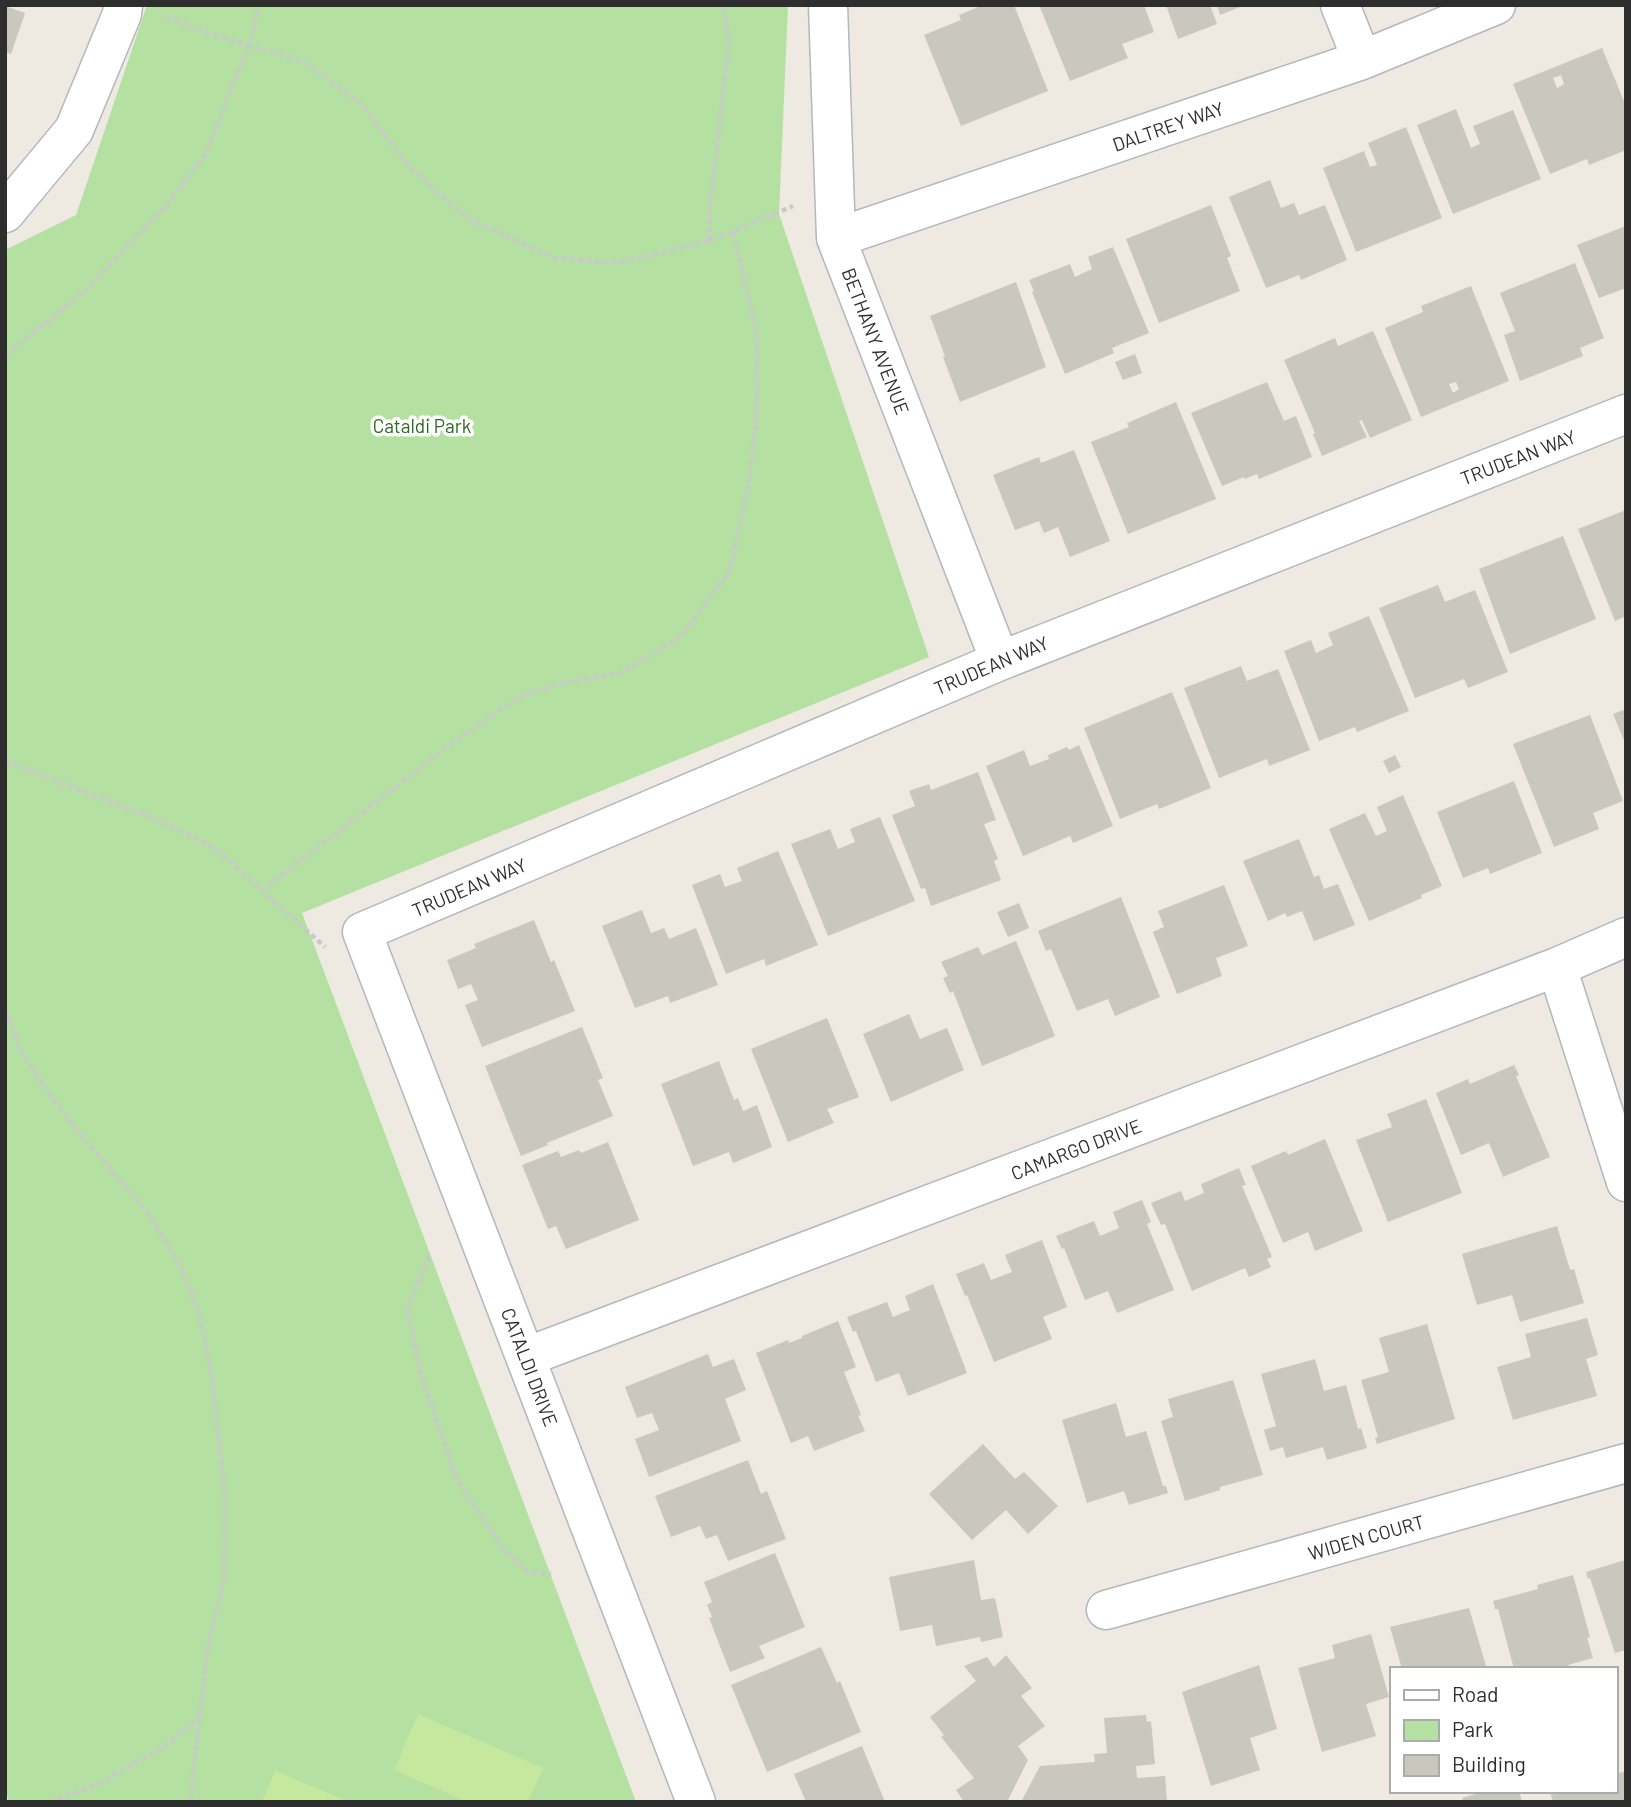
<svg xmlns="http://www.w3.org/2000/svg" width="1631" height="1807" font-family="Barlow,sans-serif">
<style>
.green{fill:#b4e1a1}
.pitch{fill:#c5e79e}
.building{fill:#cac7bf;fill-rule:evenodd}
.lines{fill:none;stroke-linecap:round;stroke-linejoin:round}
.minor-casing{stroke:#b4b6c0;stroke-width:41}
.path{stroke:#c9c9c9;stroke-width:4.5;stroke-dasharray:5 3.5;stroke-linecap:butt}
.minor{stroke:#fff;stroke-width:38}
.labels{text-anchor:middle;dominant-baseline:central;stroke-width:7;stroke-linejoin:round;paint-order:stroke}
.street-label{font-size:19px;fill:#2e2e2e;stroke:#fff}
.park-label{font-size:19px;fill:#2b691f;stroke:#fff}
</style>
<rect width="100%" height="100%" fill="#eee9e1"/>
<path class="green" d="M 147,5 L 788,5 L 779,214 L 929,657 L 302,913 L 636,1802 L 9,1802 L 5,1789 L 5,250 L 76,215 Z"/>
<path class="pitch" d="M 418,1714 L 543,1768 L 528,1802 L 467,1802 L 394,1770 Z
M 275,1771 L 276,1771 L 349,1802 L 262,1802 Z"/>
<path class="building" d="M 983,5 L 1014,5 L 1048,91 L 961,126 L 924,35 L 961,20 L 959,15 Z
M 1039,5 L 1144,5 L 1154,32 L 1122,44 L 1128,58 L 1070,81 Z
M 1166,5 L 1210,5 L 1217,24 L 1178,39 Z
M 1217,5 L 1245,5 L 1220,15 Z
M 5,6 L 25,13 L 11,54 L 5,52 Z
M 1602,48 L 1626,106 L 1626,150 L 1589,165 L 1587,159 L 1550,174 L 1513,84 ZM 1561,75 L 1564,84 L 1557,88 L 1553,78 Z
M 1456,109 L 1471,148 L 1480,144 L 1473,126 L 1513,110 L 1541,179 L 1453,214 L 1417,125 Z
M 1406,127 L 1442,218 L 1356,252 L 1323,168 L 1364,151 L 1370,167 L 1377,165 L 1368,143 Z
M 1270,180 L 1281,208 L 1294,203 L 1299,215 L 1325,205 L 1347,260 L 1301,280 L 1299,275 L 1266,288 L 1229,197 Z
M 1211,205 L 1231,256 L 1227,258 L 1240,291 L 1159,323 L 1126,239 Z
M 1626,226 L 1626,288 L 1599,298 L 1577,245 Z
M 1113,247 L 1149,333 L 1112,348 L 1114,353 L 1065,374 L 1032,292 L 1034,291 L 1029,280 L 1070,264 L 1075,277 L 1092,269 L 1088,257 Z
M 1575,263 L 1604,338 L 1580,348 L 1583,356 L 1520,381 L 1504,335 L 1515,331 L 1500,293 Z
M 1016,282 L 1046,367 L 960,402 L 943,357 L 945,356 L 930,316 Z
M 1471,286 L 1509,381 L 1421,417 L 1385,328 L 1423,312 L 1421,306 ZM 1456,382 L 1459,389 L 1453,393 L 1449,384 Z
M 1373,331 L 1412,420 L 1370,438 L 1362,420 L 1359,421 L 1367,437 L 1322,456 L 1313,434 L 1315,433 L 1284,360 L 1335,338 L 1338,346 Z
M 1135,354 L 1142,373 L 1123,380 L 1115,362 Z
M 1267,382 L 1284,421 L 1296,416 L 1312,457 L 1259,479 L 1257,474 L 1245,479 L 1244,477 L 1222,486 L 1191,413 Z
M 1176,402 L 1216,499 L 1128,534 L 1091,442 L 1129,427 L 1127,423 Z
M 1074,450 L 1110,541 L 1070,557 L 1058,527 L 1044,533 L 1039,521 L 1015,530 L 993,475 L 1039,457 L 1041,463 Z
M 1626,510 L 1626,616 L 1615,621 L 1578,529 Z
M 1563,536 L 1596,619 L 1510,654 L 1479,569 Z
M 1438,585 L 1445,602 L 1475,590 L 1508,672 L 1468,688 L 1464,679 L 1415,698 L 1379,608 Z
M 1369,616 L 1409,711 L 1357,732 L 1355,727 L 1319,741 L 1284,651 L 1311,640 L 1316,653 L 1333,645 L 1328,633 Z
M 1241,666 L 1247,681 L 1278,669 L 1310,750 L 1269,766 L 1267,759 L 1219,778 L 1184,688 Z
M 1172,692 L 1211,788 L 1159,809 L 1157,804 L 1120,819 L 1084,728 Z
M 1626,709 L 1626,745 L 1613,714 Z
M 1590,715 L 1623,801 L 1593,813 L 1599,829 L 1554,847 L 1513,744 Z
M 1079,745 L 1113,826 L 1073,843 L 1070,836 L 1023,856 L 986,766 L 1024,750 L 1030,766 L 1049,759 L 1048,755 L 1067,747 L 1069,750 Z
M 1395,755 L 1401,767 L 1389,773 L 1383,761 Z
M 978,772 L 996,820 L 984,824 L 998,859 L 994,861 L 1001,880 L 931,906 L 925,888 L 921,889 L 892,815 L 915,806 L 909,791 L 929,784 L 931,790 Z
M 1514,781 L 1542,853 L 1490,874 L 1488,868 L 1463,878 L 1437,812 Z
M 1403,795 L 1442,886 L 1421,895 L 1422,898 L 1369,921 L 1329,829 L 1365,813 L 1376,836 L 1387,831 L 1377,807 Z
M 880,817 L 915,901 L 828,936 L 791,844 L 830,829 L 838,849 L 855,842 L 850,829 Z
M 1299,839 L 1314,877 L 1319,875 L 1324,889 L 1338,884 L 1355,925 L 1314,941 L 1302,911 L 1287,917 L 1285,913 L 1268,921 L 1243,861 Z
M 778,851 L 818,945 L 766,966 L 764,959 L 726,974 L 692,885 L 720,874 L 725,887 L 742,881 L 737,868 Z
M 1224,885 L 1248,946 L 1216,958 L 1222,976 L 1177,994 L 1153,932 L 1164,927 L 1158,911 Z
M 1121,897 L 1160,997 L 1115,1016 L 1108,999 L 1077,1011 L 1051,949 L 1046,951 L 1038,931 Z
M 1019,903 L 1029,928 L 1008,937 L 997,912 Z
M 642,910 L 651,933 L 664,928 L 669,939 L 696,928 L 718,985 L 670,1003 L 668,996 L 635,1008 L 602,926 Z
M 534,920 L 551,962 L 554,960 L 575,1011 L 482,1047 L 465,1005 L 478,1000 L 471,984 L 458,989 L 447,960 L 476,948 L 474,944 Z
M 1016,941 L 1055,1036 L 982,1066 L 953,991 L 950,993 L 943,978 L 948,976 L 941,962 L 978,947 L 982,955 Z
M 909,1014 L 920,1039 L 947,1028 L 964,1070 L 891,1102 L 863,1034 Z
M 827,1018 L 859,1097 L 827,1109 L 834,1123 L 788,1142 L 751,1049 Z
M 582,1027 L 603,1078 L 598,1080 L 613,1116 L 547,1143 L 548,1145 L 521,1156 L 485,1066 Z
M 719,1061 L 734,1100 L 738,1098 L 743,1111 L 757,1105 L 772,1147 L 733,1163 L 729,1152 L 693,1166 L 661,1084 Z
M 1514,1065 L 1519,1075 L 1516,1076 L 1550,1157 L 1503,1177 L 1489,1143 L 1461,1155 L 1436,1093 L 1468,1079 L 1470,1084 Z
M 1426,1099 L 1462,1193 L 1388,1222 L 1356,1140 L 1392,1127 L 1387,1114 Z
M 1325,1139 L 1363,1231 L 1315,1251 L 1308,1232 L 1283,1243 L 1251,1166 L 1286,1151 L 1288,1155 Z
M 608,1142 L 639,1220 L 566,1249 L 556,1226 L 548,1229 L 522,1165 L 558,1151 L 561,1157 L 579,1150 L 581,1153 Z
M 1239,1168 L 1246,1185 L 1242,1186 L 1272,1257 L 1267,1259 L 1271,1267 L 1249,1277 L 1245,1268 L 1192,1291 L 1165,1224 L 1161,1225 L 1151,1203 L 1181,1191 L 1185,1201 L 1204,1193 L 1201,1184 Z
M 1142,1200 L 1151,1222 L 1147,1224 L 1174,1290 L 1117,1313 L 1108,1291 L 1085,1300 L 1064,1248 L 1062,1249 L 1056,1236 L 1094,1221 L 1100,1236 L 1119,1228 L 1113,1212 Z
M 1557,1226 L 1570,1270 L 1574,1269 L 1584,1303 L 1520,1322 L 1512,1295 L 1477,1305 L 1462,1254 Z
M 1042,1240 L 1067,1307 L 1043,1317 L 1052,1339 L 994,1362 L 967,1295 L 965,1296 L 956,1274 L 984,1263 L 991,1280 L 1012,1272 L 1005,1255 Z
M 933,1284 L 967,1373 L 908,1396 L 899,1373 L 876,1382 L 856,1331 L 853,1332 L 847,1317 L 887,1302 L 893,1317 L 910,1310 L 905,1296 Z
M 1587,1318 L 1598,1355 L 1586,1359 L 1597,1396 L 1513,1420 L 1497,1367 L 1531,1357 L 1525,1334 Z
M 838,1321 L 856,1367 L 844,1372 L 861,1415 L 858,1416 L 865,1431 L 814,1451 L 808,1436 L 791,1443 L 756,1353 L 788,1340 L 789,1343 L 802,1338 L 802,1336 Z
M 1427,1324 L 1455,1419 L 1377,1444 L 1375,1438 L 1378,1437 L 1361,1380 L 1389,1372 L 1379,1338 Z
M 708,1354 L 713,1367 L 734,1359 L 746,1390 L 725,1399 L 741,1441 L 649,1477 L 635,1439 L 659,1430 L 652,1413 L 637,1418 L 625,1387 Z
M 1315,1359 L 1324,1391 L 1346,1385 L 1358,1429 L 1361,1428 L 1367,1448 L 1327,1460 L 1323,1447 L 1286,1458 L 1283,1447 L 1270,1451 L 1264,1430 L 1276,1426 L 1261,1374 Z
M 1233,1380 L 1263,1475 L 1220,1487 L 1220,1490 L 1185,1501 L 1161,1421 L 1173,1417 L 1168,1399 Z
M 1116,1403 L 1126,1437 L 1146,1431 L 1163,1486 L 1166,1486 L 1168,1493 L 1129,1505 L 1124,1491 L 1087,1503 L 1062,1420 Z
M 983,1444 L 1015,1479 L 1024,1472 L 1058,1506 L 1028,1534 L 1006,1510 L 972,1540 L 929,1494 Z
M 748,1460 L 761,1494 L 767,1491 L 786,1539 L 728,1561 L 717,1535 L 706,1539 L 700,1526 L 671,1537 L 655,1496 Z
M 775,1553 L 805,1627 L 759,1646 L 765,1658 L 730,1672 L 709,1618 L 712,1617 L 707,1605 L 712,1602 L 704,1582 Z
M 974,1560 L 981,1600 L 995,1598 L 1003,1637 L 981,1642 L 980,1637 L 936,1646 L 932,1625 L 900,1631 L 889,1577 Z
M 1625,1560 L 1626,1650 L 1615,1653 L 1590,1578 L 1588,1579 L 1586,1572 Z
M 1573,1575 L 1590,1637 L 1587,1638 L 1593,1658 L 1568,1665 L 1569,1669 L 1514,1669 L 1498,1609 L 1495,1609 L 1493,1601 L 1538,1589 L 1537,1585 Z
M 1469,1608 L 1487,1669 L 1402,1669 L 1390,1627 Z
M 1371,1634 L 1389,1697 L 1366,1704 L 1376,1736 L 1322,1752 L 1298,1668 L 1335,1658 L 1332,1645 Z
M 821,1647 L 837,1683 L 840,1681 L 861,1732 L 767,1772 L 731,1685 Z
M 1006,1655 L 1032,1688 L 1021,1696 L 1045,1726 L 1018,1746 L 1028,1760 L 1007,1802 L 964,1802 L 956,1790 L 974,1778 L 941,1737 L 944,1735 L 930,1717 L 976,1681 L 964,1666 L 987,1657 L 994,1667 Z
M 1259,1665 L 1277,1729 L 1250,1738 L 1260,1770 L 1211,1786 L 1182,1692 Z
M 1146,1715 L 1147,1722 L 1151,1721 L 1155,1764 L 1136,1766 L 1137,1778 L 1165,1776 L 1167,1802 L 1021,1802 L 1040,1766 L 1095,1762 L 1094,1754 L 1107,1753 L 1104,1718 Z
M 862,1746 L 885,1802 L 806,1802 L 794,1774 Z
M 1626,1771 L 1626,1802 L 1553,1802 L 1550,1791 L 1615,1791 L 1615,1774 Z
M 1486,1791 L 1519,1791 L 1522,1802 L 1463,1802 L 1462,1798 Z"/>
<g class="lines">
<g class="minor-casing">
<path id="minor" d="M 828,5 L 836,238 L 1000,661
M 1340,5 L 1362,60
M 5,213 L 74,130 L 122,14 L 123,5
M 836,238 L 1362,60 L 1496,5
M 1557,967 L 1626,1182
M 526,1357 L 1557,967 L 1626,937
M 1106,1610 L 1626,1463
M 696,1802 L 362,932 L 1000,661 L 1626,414"/>
</g>
<path class="path" d="M 166,16 L 197,30 L 302,61 L 363,105 L 409,167 L 469,219 L 555,258 L 619,263 L 709,241 L 793,206
M 709,241 L 710,206 L 729,43 L 723,5
M 5,355 L 84,292 L 164,208 L 205,155 L 249,46 L 259,5
M 5,761 L 170,825 L 216,849 L 325,947
M 261,891 L 454,742 L 518,697 L 567,682 L 621,673 L 681,636 L 729,572 L 748,488 L 757,416 L 757,336 L 733,231
M 5,1011 L 19,1047 L 45,1088 L 76,1129 L 149,1214 L 181,1267 L 200,1318 L 212,1376 L 225,1498 L 224,1579 L 207,1651 L 190,1802
M 429,1256 L 407,1308 L 421,1375 L 456,1478 L 504,1550 L 529,1572 L 551,1574
M 50,1802 L 96,1785 L 162,1748 L 199,1718"/>
<use href="#minor" class="minor"/>
</g>
<g class="labels">
<g class="street-label">
<text transform="translate(1168 126) rotate(-19)">DALTREY WAY</text>
<text transform="translate(876 341) rotate(69)">BETHANY AVENUE</text>
<text transform="translate(1518 457) rotate(-21)">TRUDEAN WAY</text>
<text transform="translate(991 665) rotate(-23)">TRUDEAN WAY</text>
<text transform="translate(469 887) rotate(-23)">TRUDEAN WAY</text>
<text transform="translate(1076 1149) rotate(-21)">CAMARGO DRIVE</text>
<text transform="translate(530 1367) rotate(69)">CATALDI DRIVE</text>
<text transform="translate(1366 1537) rotate(-16)">WIDEN COURT</text>
</g>
<g class="park-label">
<text x="422" y="425">Cataldi Park</text>
</g>
</g>
<rect width="1631" height="1807" fill="none" stroke="#2e2e2e" stroke-width="14"/>
<rect x="1390" y="1667" width="228" height="126" fill="#ffffff" stroke="#ababab" stroke-width="2"/>
<rect x="1404" y="1690" width="35" height="10" fill="#ffffff" stroke="#ababab" stroke-width="2"/>
<text x="1452" y="1702" font-size="21" fill="#2e2e2e">Road</text>
<rect x="1404" y="1720" width="35" height="21" fill="#b4e1a1" stroke="#ababab" stroke-width="2"/>
<text x="1452" y="1737" font-size="21" fill="#2e2e2e">Park</text>
<rect x="1404" y="1755" width="35" height="21" fill="#cac7bf" stroke="#ababab" stroke-width="2"/>
<text x="1452" y="1772" font-size="21" fill="#2e2e2e">Building</text>
</svg>
